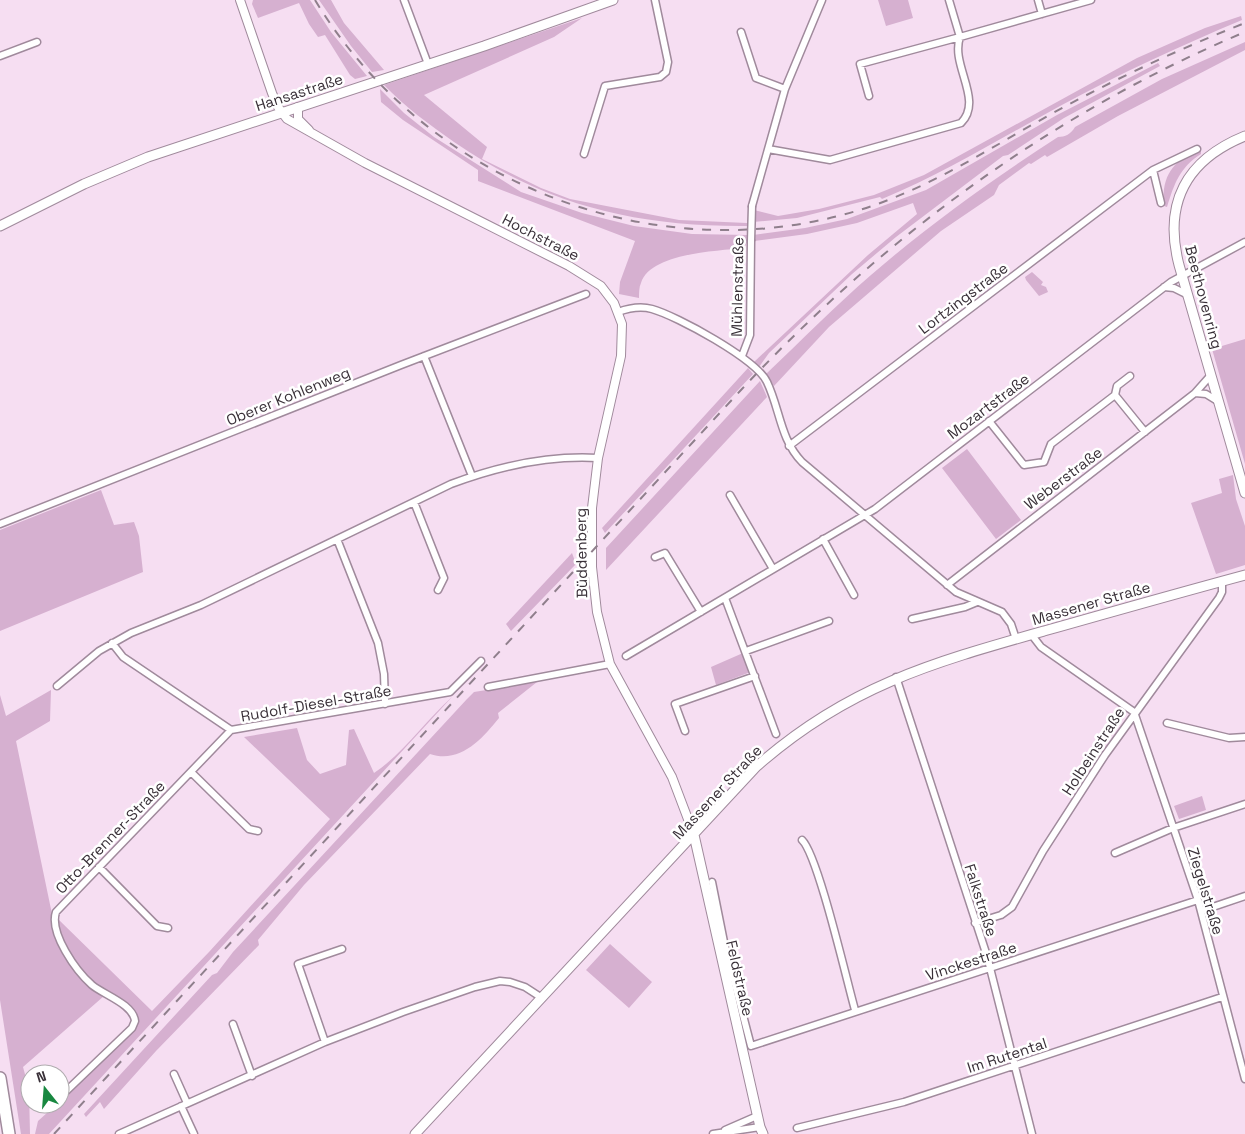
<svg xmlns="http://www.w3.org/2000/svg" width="1245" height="1134" font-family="'Space Grotesk',sans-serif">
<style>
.green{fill:#d6b0d0}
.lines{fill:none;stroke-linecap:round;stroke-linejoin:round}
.minor-casing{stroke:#a08a9c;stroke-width:9}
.tertiary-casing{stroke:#a08a9c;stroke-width:10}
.secondary-casing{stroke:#a08a9c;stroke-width:11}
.motorway-casing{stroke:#a08a9c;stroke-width:14}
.minor{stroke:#fff;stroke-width:6}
.tertiary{stroke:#fff;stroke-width:8}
.secondary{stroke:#fff;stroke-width:9}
.motorway{stroke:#fff;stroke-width:11}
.rail{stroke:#8f7f8c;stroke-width:2;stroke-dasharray:9 9;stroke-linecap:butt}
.minor-bridge-casing{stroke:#a08a9c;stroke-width:9;stroke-linecap:butt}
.minor-bridge{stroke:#fff;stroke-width:6}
.labels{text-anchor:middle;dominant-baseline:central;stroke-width:5;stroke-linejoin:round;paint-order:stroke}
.street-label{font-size:15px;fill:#393038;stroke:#fff}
</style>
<rect width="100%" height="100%" fill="#f6def2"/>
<path class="green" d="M 253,0 L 310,0 L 331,32 L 367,76 L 355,79 L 350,75 L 325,35 L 318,37 L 309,24 L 299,3 L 258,18 L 252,4 Z
M 319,0 L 331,0 L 344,23 L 384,70 L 372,72 L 351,46 Z
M 878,0 L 908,0 L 913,18 L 886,26 Z
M 1241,16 L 1242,20 C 1180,46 1119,74 1060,106 C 1001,138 945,173 882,199 L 880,197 L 797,218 L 753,222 L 754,210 L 778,216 L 819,209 L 874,195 L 924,175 L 1137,58 L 1205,28 Z
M 582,18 L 554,37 L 424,95 L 487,147 L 482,159 L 541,188 L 570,199 L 679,220 L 747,223 L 748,226 C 637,227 547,206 454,142 C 430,125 405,107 384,85 Z
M 1245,42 L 1245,50 L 1118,116 L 1047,157 L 1045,155 L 1031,164 L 1029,163 L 999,185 L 994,195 L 941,231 L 829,327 L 774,386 L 766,374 C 801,341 835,306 871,275 C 930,224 993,179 1058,137 C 1065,137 1071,134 1075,127 L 1162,79 Z
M 1158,63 L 1160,66 L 1064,118 L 1008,155 L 1003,156 L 896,237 L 852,274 L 769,353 L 759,367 L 754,362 L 868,255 L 917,214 L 913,203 L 857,223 L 807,234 L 754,241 L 753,235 L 805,228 L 847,219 L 926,190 L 1057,115 Z
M 380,89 L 404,113 L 434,137 L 521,192 L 582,213 L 634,226 L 692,234 L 748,235 L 748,241 L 744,248 C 718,251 650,253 641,283 C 639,287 639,293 639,298 L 619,294 L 620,282 L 635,241 L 478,181 L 478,170 L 403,120 L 381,102 Z
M 1201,149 L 1201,154 C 1180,167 1174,184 1167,207 L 1164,206 C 1161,176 1173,160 1201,149 Z
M 1032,272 L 1043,282 L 1041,285 L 1046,287 L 1048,292 L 1039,296 L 1026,280 L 1025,277 Z
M 1245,339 L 1245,464 L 1212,349 Z
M 748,368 L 753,374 L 605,533 L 602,528 Z
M 760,381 L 767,397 L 606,570 L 606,548 Z
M 967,449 L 1021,520 L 996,539 L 942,468 Z
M 1233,475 L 1236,499 L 1245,526 L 1245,565 L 1216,574 L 1191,503 L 1222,493 L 1219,479 Z
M 101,490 L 114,525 L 134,522 L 139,536 L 143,572 L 0,631 L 0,530 Z
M 572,553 L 576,564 L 511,631 L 506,624 Z
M 743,653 L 749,669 L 748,673 L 716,685 L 711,667 Z
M 537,682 L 498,713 L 499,718 C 482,739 460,764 430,754 L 304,885 L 258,940 L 259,945 L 156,1051 L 104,1109 L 100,1102 L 86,1117 L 84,1114 L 212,975 L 217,973 L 233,952 L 467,699 L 474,692 Z
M 51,690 L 50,721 L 16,741 L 52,914 C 47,941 87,976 104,996 L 23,1067 L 29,1089 L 30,1134 L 21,1134 L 0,1000 L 0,695 L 6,716 Z
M 452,697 L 49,1134 L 35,1134 L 38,1121 L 57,1104 L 60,1104 L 60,1101 L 137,1025 L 136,1014 C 102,990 62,963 58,919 L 152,1011 L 209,952 L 330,819 L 244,737 L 297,728 L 307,760 L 320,774 L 346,765 L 349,730 L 354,729 L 374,773 C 404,753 425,721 452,697 Z
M 1202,796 L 1206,810 L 1179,819 L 1174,806 Z
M 610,944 L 652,982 L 629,1008 L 586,970 Z"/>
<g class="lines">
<g class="minor-casing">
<path id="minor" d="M 404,0 L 428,64
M 1038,0 L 1042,14
M 741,32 L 756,78 L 785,89
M 0,56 L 37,42
M 869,96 L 860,64 L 960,37 L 949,0
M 768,149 L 830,160 L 961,123 C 984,100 950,65 960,37 L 1091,0
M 584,154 L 605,86 L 660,77 L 666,72 L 668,62 L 655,0
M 1153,170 L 1161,203
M 752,206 L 785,89 L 822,0
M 1164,287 L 1174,288 L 1188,295
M 618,312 C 629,308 641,306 652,309 C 677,316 756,359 767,382 C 780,409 780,439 802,462 L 956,592 L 1002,612 L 1011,624 L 1016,639
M 424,356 L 472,476
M 742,356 L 750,335 L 751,241
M 1195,393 L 1206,394 L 1219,402
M 1115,395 L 1117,386 L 1130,376
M 989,421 L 1024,465 L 1044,462 L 1051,444 L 1115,395 L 1145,432
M 789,446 L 1153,170 L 1197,149
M 730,495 L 773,569
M 414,502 L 444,578 L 438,590
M 0,524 L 401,365 L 586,294
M 337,539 L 378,643 L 384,674 L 385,704
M 823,539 L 854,595
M 655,557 L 665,553 L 701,612
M 947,585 L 1195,393 L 1211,375
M 725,598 L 776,734
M 912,619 L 965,607 L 977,602
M 1031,634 L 1041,647 L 1134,712
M 112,643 L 123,657 L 231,730 L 450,692 L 481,661
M 746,651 L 829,621
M 626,656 L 875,509 L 1171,282 L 1245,242
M 896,677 L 987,956 L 1032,1134
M 57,686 L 99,651 L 131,633 L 201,605 L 451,484 C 499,466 547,455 598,458
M 488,687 L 610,664
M 1134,712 L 1198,900 L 1245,1079
M 1167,723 L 1229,738 L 1245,737
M 685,731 L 675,704 L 755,676
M 191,772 L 249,829 L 258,831
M 802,840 C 818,855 847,982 855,1010
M 1115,853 L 1173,828 L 1245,804
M 99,867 L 157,926 L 168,928
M 712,882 L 724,942 L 751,1046 L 1198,900
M 1201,911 L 1245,896
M 975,923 L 1001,915 L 1012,907 L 1043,851 L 1105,755 L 1219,598 L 1222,592 L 1222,581
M 233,1024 L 252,1076
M 325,1042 L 298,964 L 342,949
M 174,1074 L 187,1103
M 60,1097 L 132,1028 L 135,1021 C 133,1004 104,995 92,985 C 76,971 49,933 56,912 L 231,730
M 181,1106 L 194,1134
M 48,1108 L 52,1104
M 797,1128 L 904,1102 L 1222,997
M 725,1130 L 757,1116
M 119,1134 L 325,1042 L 403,1012 L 475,987 L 500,981 L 510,982 L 525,987 L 542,998
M 713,1134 L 760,1127"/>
</g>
<g class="tertiary-casing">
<path id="tertiary" d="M 240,0 L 272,93 L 278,107 L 287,119 L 365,163 L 569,266 L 601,286 L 614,303 L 622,324 L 621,356 L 598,458 L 592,508 L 592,567 L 597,612 L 610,664 L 672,777 L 694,835
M 298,107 L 298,119 L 309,130"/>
</g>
<g class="secondary-casing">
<path id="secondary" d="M 1245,136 C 1186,160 1163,203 1179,265 L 1245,493
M 0,226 L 84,184 L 148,157 L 484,46 L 613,0
M 694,835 L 760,1127 L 763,1134
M 415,1134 L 756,767 C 846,687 931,663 1044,631 C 1111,612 1178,593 1245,575"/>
</g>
<g class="motorway-casing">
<path id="motorway" d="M 0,1078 L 9,1134"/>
</g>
<use href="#minor" class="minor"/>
<use href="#tertiary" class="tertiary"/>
<use href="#secondary" class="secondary"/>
<use href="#motorway" class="motorway"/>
<path class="rail" d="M 315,0 C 430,190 673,280 883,202 C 944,179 997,144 1053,113 C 1115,79 1179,49 1245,23
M 54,1134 L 741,390 C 883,238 1052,113 1245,32"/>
<g class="minor-bridge-casing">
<path id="minor-bridge" d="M 751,241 L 752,206"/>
</g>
<use href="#minor-bridge" class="minor-bridge"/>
</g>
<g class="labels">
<g class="street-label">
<text transform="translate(299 92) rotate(-18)">Hansastraße</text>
<text transform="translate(541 237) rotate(27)">Hochstraße</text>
<text transform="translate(737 287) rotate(-89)">Mühlenstraße</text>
<text transform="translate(1204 297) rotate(75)">Beethovenring</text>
<text transform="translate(963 298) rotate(-37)">Lortzingstraße</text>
<text transform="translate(288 396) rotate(-22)">Oberer Kohlenweg</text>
<text transform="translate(988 406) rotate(-37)">Mozartstraße</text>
<text transform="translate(1063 478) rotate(-37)">Weberstraße</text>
<text transform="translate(581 553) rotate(-91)">Büddenberg</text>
<text transform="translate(1091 603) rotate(-16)">Massener Straße</text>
<text transform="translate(316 703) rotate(-10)">Rudolf-Diesel-Straße</text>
<text transform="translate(1093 751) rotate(-57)">Holbeinstraße</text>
<text transform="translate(717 792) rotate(-47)">Massener Straße</text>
<text transform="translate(110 837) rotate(-46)">Otto-Brenner-Straße</text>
<text transform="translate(1206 891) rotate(73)">Ziegelstraße</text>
<text transform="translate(981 900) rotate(72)">Falkstraße</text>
<text transform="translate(971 961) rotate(-18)">Vinckestraße</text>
<text transform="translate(740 978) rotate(77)">Feldstraße</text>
<text transform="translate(1007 1055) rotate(-18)">Im Rutental</text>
</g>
</g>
<g transform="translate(45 1089) rotate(343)"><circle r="24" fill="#ffffff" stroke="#b0acaf"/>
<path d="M0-4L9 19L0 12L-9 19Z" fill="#188840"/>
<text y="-8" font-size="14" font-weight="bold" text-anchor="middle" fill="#393038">N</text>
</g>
</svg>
